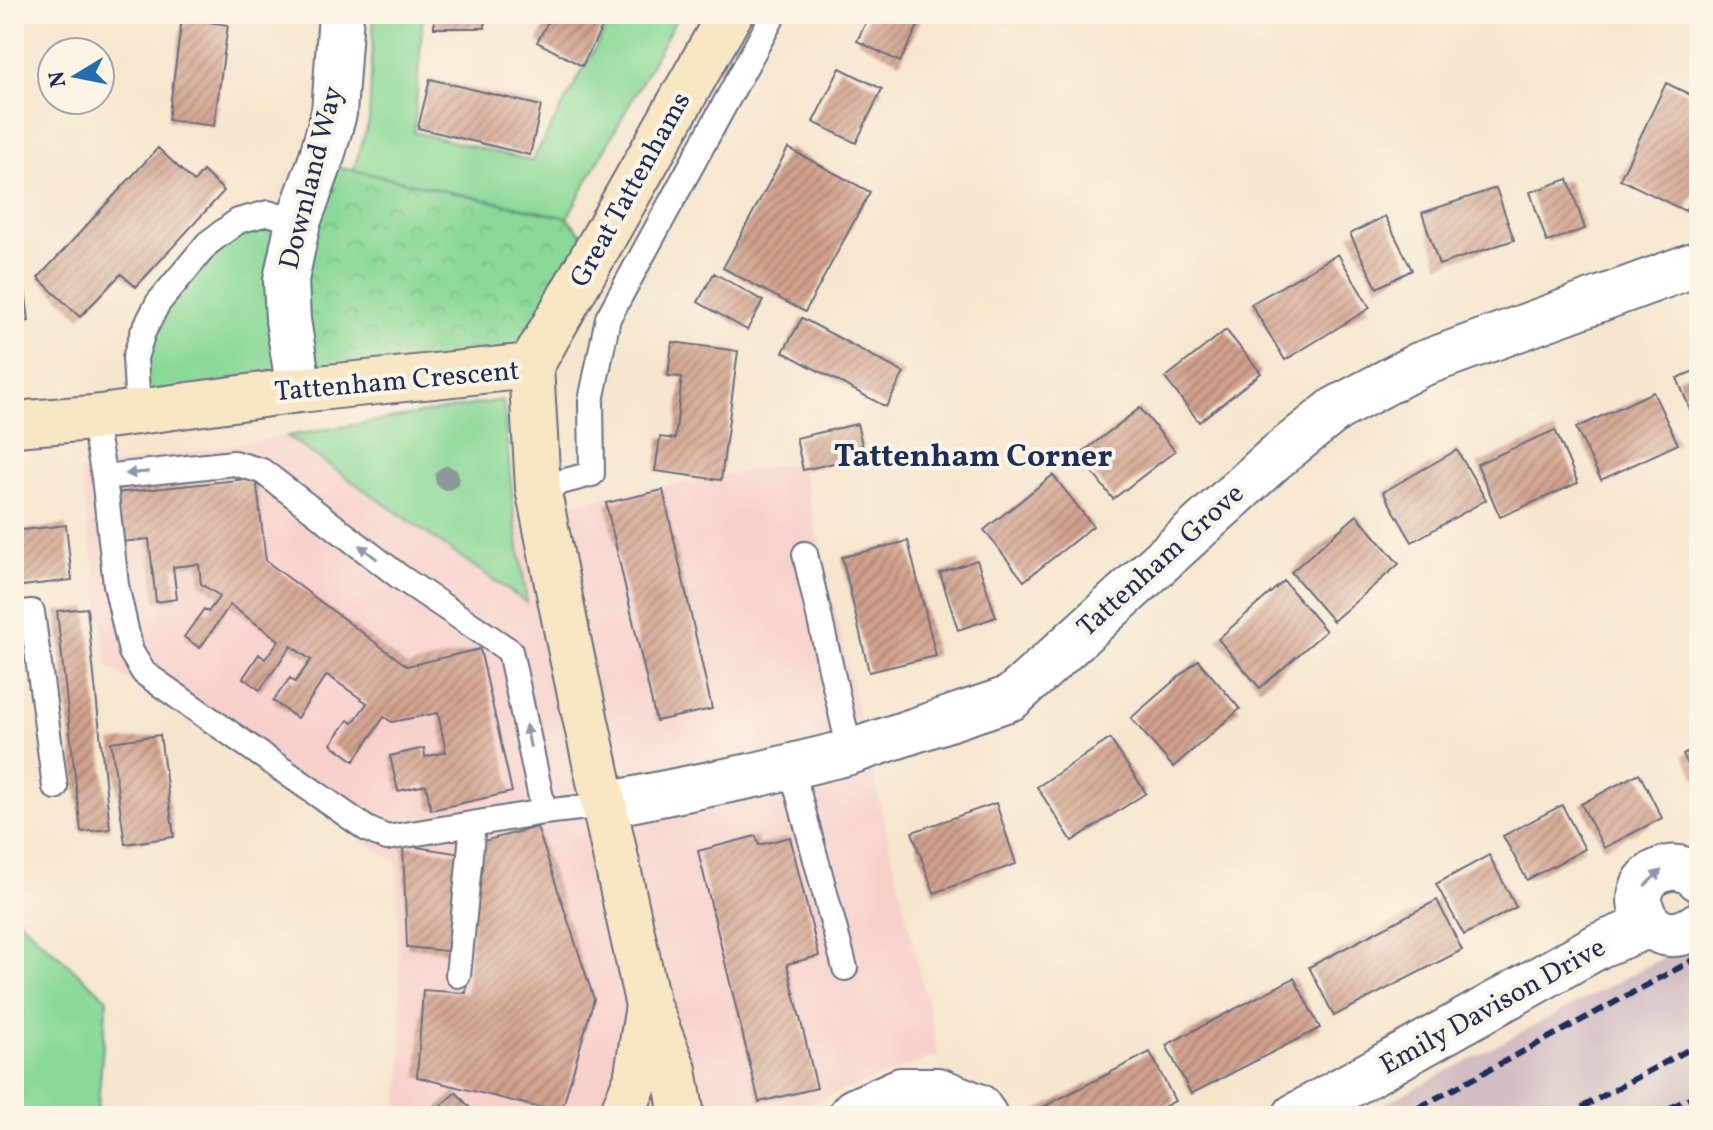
<svg xmlns="http://www.w3.org/2000/svg" width="1713" height="1130" font-family="Vollkorn,serif">
<style>
.built{fill:#f7d0ca}
.railway{fill:#d2bec2}
.grass{fill:#8ad998;stroke:#52847b;stroke-width:2}
.park{fill:url(#park-crowns);stroke:#52847b;stroke-width:2}
.building{fill:url(#building-hatch)}
.lines{fill:none;stroke-linecap:round;stroke-linejoin:round}
.lane-casing{stroke:#686f85;stroke-width:28}
.street-casing{stroke:#686f85;stroke-width:48}
.secondary-casing{stroke:#686f85;stroke-width:48}
.lane{stroke:#fff;stroke-width:24}
.street{stroke:#fff;stroke-width:44}
.secondary{stroke:#f9e7c3;stroke-width:44}
.rail{stroke:#1b2f5e;stroke-width:6;stroke-dasharray:12 6;stroke-linecap:butt}
.tree{fill:#8d9998}
.oneway{fill:#8d97ae}
.labels{text-anchor:middle;dominant-baseline:central;stroke-width:8;stroke-linejoin:round;paint-order:stroke}
.street-label{font-size:28px;fill:#1b2f5e;stroke:#fcf5e5}
.quarter-label{font-size:32px;font-weight:bold;fill:#1b2f5e;stroke:#fcf5e5}
</style>
<defs>
<pattern id="park-crowns" width="20" height="18" patternUnits="userSpaceOnUse" patternTransform="scale(2)"><rect width="20" height="18" fill="#8ad998"/><path d="M2 6a3 3 0 1 1 6 0M12 15a3 3 0 1 1 6 0" fill="none" stroke="#76bb85"/></pattern>
<pattern id="building-hatch" width="6" height="6" patternUnits="userSpaceOnUse" patternTransform="scale(2)"><rect width="6" height="6" fill="#d1a08b"/><path d="M-1 1l2-2M0 6l6-6M5 7l2-2" fill="none" stroke="#a98375"/></pattern>
</defs>
<rect width="100%" height="100%" fill="#fcf5e5"/>
<filter id="ink" filterUnits="userSpaceOnUse"><feTurbulence type="fractalNoise" baseFrequency=".0125" numOctaves="2"/><feDisplacementMap in="SourceGraphic" scale="16" xChannelSelector="R" yChannelSelector="G"/><feConvolveMatrix kernelMatrix="1 2 1 2 8 2 1 2 1" color-interpolation-filters="sRGB"/></filter>
<filter id="wash" filterUnits="userSpaceOnUse"><feTurbulence type="fractalNoise" baseFrequency=".006" numOctaves="4" result="noise"/><feDisplacementMap in="SourceGraphic" scale="32" xChannelSelector="R" yChannelSelector="G"/><feGaussianBlur stdDeviation="1.8" result="paint"/><feColorMatrix in="noise" values="0 0 0 0 0 0 0 0 0 0 0 0 0 0 0 0 0 1.4 0 .05"/><feComposite in="paint" operator="in"/></filter>
<g filter="url(#wash)">
<rect width="100%" height="100%" fill="#f6e6ce"/>
<path class="built" d="M 287,436 L 526,603 L 514,514 L 800,461 L 939,1055 L 775,1116 L 397,1116 L 402,1072 L 397,863 L 108,666 L 80,471 Z"/>
<path class="railway" d="M 1699,939 L 1699,1116 L 1362,1116 Z"/>
<path class="grass" d="M 374,14 L 423,14 L 414,132 L 532,161 L 614,14 L 679,14 L 567,218 L 353,170 L 369,121 Z
M 238,221 L 298,222 L 299,390 L 138,411 L 143,332 Z
M 503,400 L 514,514 L 527,603 L 287,436 Z
M 14,916 L 107,999 L 97,1116 L 14,1116 Z"/>
<path class="park" d="M 320,163 L 567,218 L 597,250 L 531,366 L 299,390 L 288,320 Z"/>
<g id="blocks">
<path class="building" d="M 434,14 L 485,14 L 485,28 L 434,28 Z
M 552,14 L 609,14 L 582,66 L 537,42 Z
M 870,14 L 924,14 L 900,62 L 857,41 Z
M 182,18 L 228,25 L 214,126 L 168,120 Z
M 840,68 L 882,89 L 856,143 L 813,122 Z
M 430,79 L 541,106 L 530,155 L 418,128 Z
M 1666,83 L 1699,99 L 1699,184 L 1685,211 L 1620,179 Z
M 158,148 L 194,182 L 203,171 L 224,191 L 136,287 L 121,274 L 80,317 L 38,278 Z
M 788,148 L 870,192 L 805,312 L 723,268 Z
M 1568,179 L 1585,229 L 1547,242 L 1530,192 Z
M 1496,188 L 1514,240 L 1439,265 L 1422,213 Z
M 1385,216 L 1412,270 L 1377,288 L 1350,234 Z
M 14,217 L 16,217 L 29,321 L 14,323 Z
M 1338,254 L 1370,308 L 1285,360 L 1251,304 Z
M 714,273 L 763,301 L 747,330 L 698,302 Z
M 802,318 L 904,373 L 886,407 L 783,352 Z
M 1226,330 L 1261,373 L 1199,422 L 1165,378 Z
M 672,342 L 738,351 L 721,480 L 655,471 L 660,437 L 675,439 L 682,377 L 668,376 Z
M 1699,369 L 1699,431 L 1677,378 Z
M 1653,392 L 1678,444 L 1601,480 L 1576,428 Z
M 1140,408 L 1175,451 L 1113,499 L 1079,455 Z
M 857,424 L 865,456 L 803,470 L 796,438 Z
M 1555,430 L 1578,483 L 1500,517 L 1477,464 Z
M 1457,450 L 1486,500 L 1412,542 L 1383,492 Z
M 1053,475 L 1093,526 L 1024,581 L 984,530 Z
M 256,478 L 266,561 L 407,666 L 480,649 L 512,792 L 431,810 L 426,785 L 398,791 L 390,756 L 424,748 L 425,757 L 446,752 L 438,713 L 392,722 L 384,717 L 354,761 L 331,744 L 348,720 L 353,723 L 367,703 L 327,675 L 297,718 L 273,701 L 290,678 L 295,682 L 311,660 L 291,646 L 260,690 L 243,678 L 259,654 L 265,659 L 279,640 L 230,605 L 200,648 L 184,637 L 204,609 L 208,612 L 220,596 L 201,584 L 199,564 L 173,567 L 177,599 L 156,602 L 149,539 L 122,542 L 116,493 Z
M 663,490 L 712,709 L 656,721 L 606,503 Z
M 1357,515 L 1399,564 L 1333,621 L 1291,572 Z
M 66,525 L 72,580 L 14,587 L 14,531 Z
M 908,541 L 936,656 L 869,672 L 842,557 Z
M 977,560 L 996,617 L 958,630 L 940,573 Z
M 1284,581 L 1326,631 L 1260,688 L 1218,639 Z
M 87,608 L 110,829 L 81,832 L 57,611 Z
M 1198,660 L 1240,709 L 1173,767 L 1131,718 Z
M 160,735 L 174,837 L 125,844 L 111,742 Z
M 1110,739 L 1146,793 L 1072,841 L 1037,787 Z
M 1699,746 L 1699,784 L 1683,755 Z
M 1639,773 L 1662,818 L 1604,848 L 1581,804 Z
M 996,803 L 1016,864 L 934,893 L 912,832 Z
M 1562,805 L 1585,849 L 1527,880 L 1503,836 Z
M 537,827 L 594,999 L 561,1113 L 417,1077 L 423,990 L 466,993 L 480,842 Z
M 756,836 L 759,845 L 790,837 L 819,956 L 787,964 L 817,1088 L 759,1102 L 698,851 Z
M 403,845 L 462,854 L 455,952 L 407,947 Z
M 1489,855 L 1516,907 L 1464,935 L 1436,884 Z
M 1437,900 L 1462,950 L 1334,1016 L 1309,967 Z
M 1294,978 L 1320,1028 L 1191,1094 L 1166,1045 Z
M 1150,1052 L 1175,1101 L 1146,1116 L 1026,1116 Z
M 456,1092 L 477,1116 L 429,1116 Z"/>
</g>
</g>
<g filter="url(#ink)">
<use href="#blocks" fill-opacity="0" stroke="#686f85" stroke-width="2"/>
<g class="lines">
<g class="lane-casing">
<path id="lane" d="M 138,411 L 135,358 L 143,332 L 158,303 L 208,243 L 238,221 L 268,213 L 298,222
M 93,418 L 104,477 L 116,585 L 131,652 L 144,673 L 367,829 L 387,838 L 544,812 L 605,805
M 104,477 L 234,463 L 262,471 L 400,577 L 510,651 L 544,812
M 538,488 L 592,474 L 591,401 L 608,318 L 774,14
M 805,554 L 850,752
M 14,614 L 32,612 L 55,787
M 791,766 L 845,968
M 458,975 L 473,824"/>
</g>
<g class="street-casing">
<path id="street" d="M 299,390 L 288,320 L 286,280 L 298,222 L 320,163 L 334,113 L 341,14
M 605,805 L 755,775 L 850,752 L 1011,698 L 1275,458 L 1336,409 L 1419,365 L 1699,263
M 1699,879 C 1690,870 1678,865 1665,869 C 1615,882 1648,962 1699,924
M 850,1116 L 854,1111 L 901,1090 L 938,1090 L 978,1106 L 985,1116
M 1295,1116 L 1600,945 L 1650,925"/>
</g>
<g class="secondary-casing">
<path id="secondary" d="M 531,366 L 538,488 L 570,648 L 648,1006 L 674,1070 L 682,1116
M 531,366 L 730,14
M 14,424 L 93,418 L 299,390 L 531,366
M 621,1116 L 636,1080 L 648,1006"/>
</g>
<use href="#lane" class="lane"/>
<use href="#street" class="street"/>
<use href="#secondary" class="secondary"/>
<path class="rail" d="M 1403,1116 L 1699,957
M 1566,1116 L 1699,1044
M 1655,1116 L 1699,1093"/>
</g>
<circle class="tree" cx="447" cy="478" r="12"/>
<defs><path id="oneway-solid" d="M-6-.8H1V-3.2L6.5 0L1 3.2V.8H-6Z" transform="scale(2)"/></defs>
<g class="oneway">
<use href="#oneway-solid" transform="translate(137 473) rotate(174)"/>
<use href="#oneway-solid" transform="translate(368 552) rotate(-142)"/>
<use href="#oneway-solid" transform="translate(528 736) rotate(-102)"/>
<use href="#oneway-solid" transform="translate(1653 878) rotate(-43)"/>
</g>
</g>
<g class="labels">
<g class="street-label">
<text transform="translate(312 178) rotate(-76)">Downland Way</text>
<text transform="translate(631 190) rotate(-61)">Great Tattenhams</text>
<text transform="translate(397 382) rotate(-5)">Tattenham Crescent</text>
<text transform="translate(1161 561) rotate(-42)">Tattenham Grove</text>
<text transform="translate(1493 1007) rotate(-29)">Emily Davison Drive</text>
</g>
<g class="quarter-label">
<text x="973" y="458">Tattenham Corner</text>
</g>
</g>
<rect width="1713" height="1130" fill="none" stroke="#fcf5e5" stroke-width="48"/>
<g transform="translate(76 76) rotate(260)"><circle r="38" fill="#fcf5e5" stroke="#a2a6af" stroke-width="2"/>
<path d="M0-6L14 30L0 20L-14 30Z" fill="#1f6fb2"/>
<text y="-12" font-size="22" font-weight="bold" text-anchor="middle" fill="#1b2f5e">N</text>
</g>
</svg>
